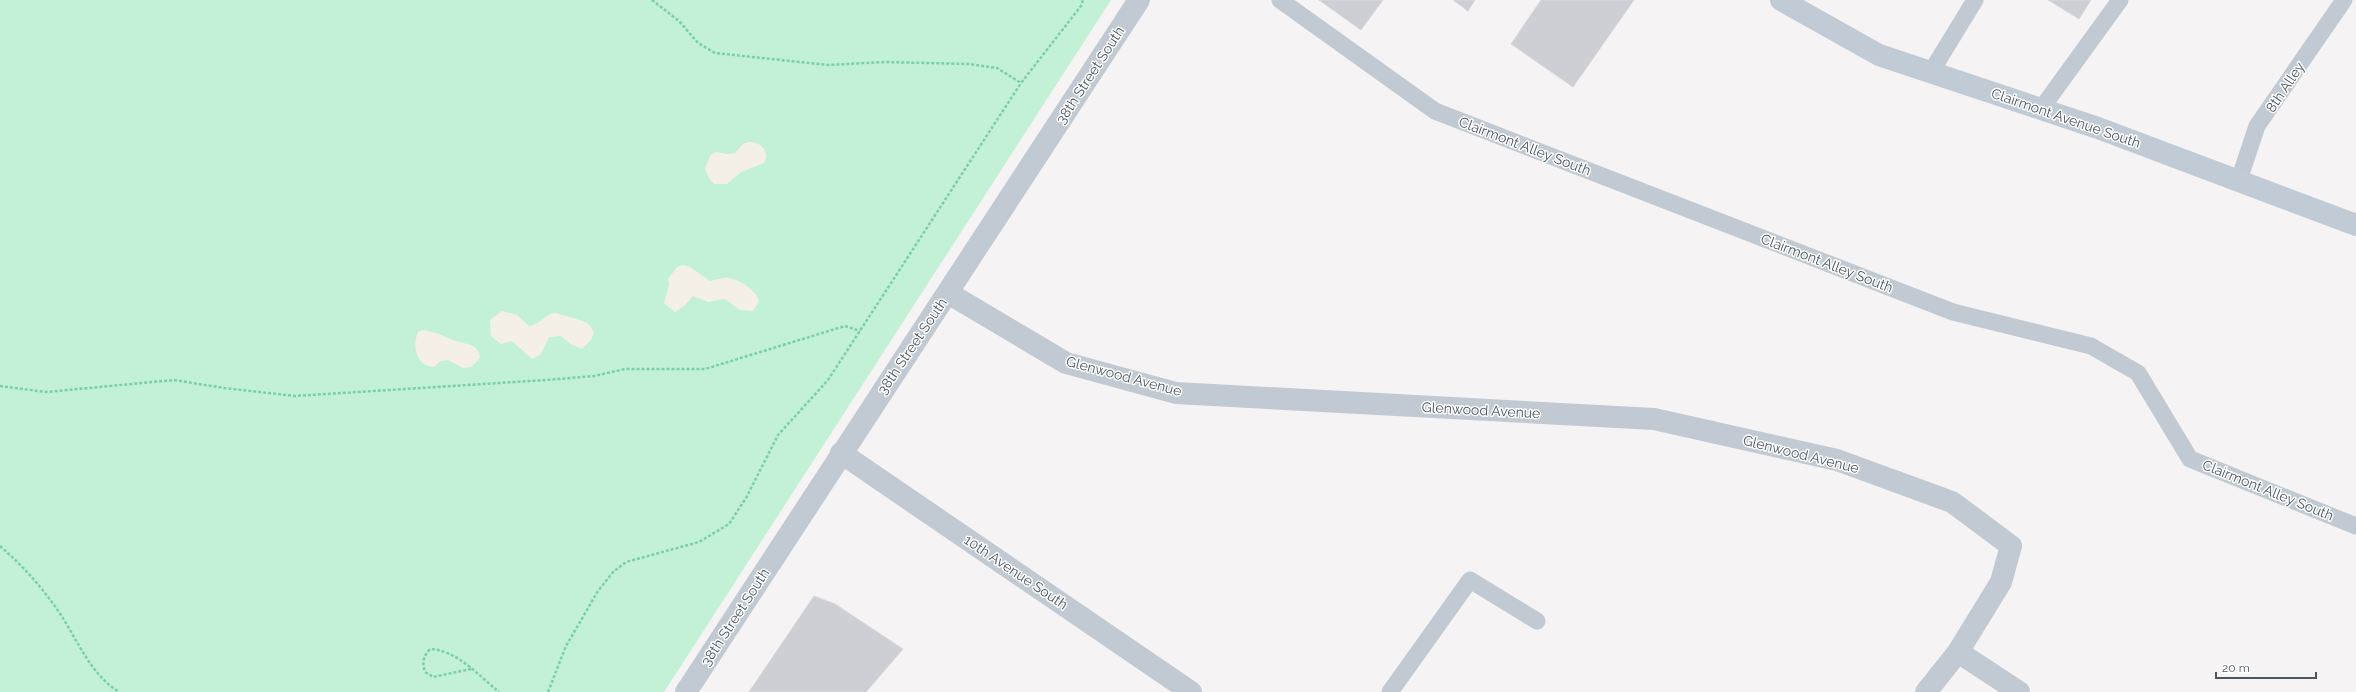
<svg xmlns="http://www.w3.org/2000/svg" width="2356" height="692" font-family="Raleway,sans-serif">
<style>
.green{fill:#c3f1d5}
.sand{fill:#f5f0e5}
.building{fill:#cdcfd5;stroke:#d7d9de}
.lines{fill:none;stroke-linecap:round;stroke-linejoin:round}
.path{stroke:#7ad0a6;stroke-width:2.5;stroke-dasharray:3 2;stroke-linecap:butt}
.lane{stroke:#c1cad2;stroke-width:17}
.street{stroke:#c1cad2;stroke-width:22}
.secondary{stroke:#c1cbd6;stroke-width:22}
.labels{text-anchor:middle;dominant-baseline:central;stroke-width:3;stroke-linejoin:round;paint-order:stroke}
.street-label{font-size:14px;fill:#4a5661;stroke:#fff}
</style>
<rect width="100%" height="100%" fill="#f5f3f3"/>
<path class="green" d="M 0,0 L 1111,0 L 664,692 L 0,692 Z"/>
<path class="sand" d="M 748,142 C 760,141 771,151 764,163 L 741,172 L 727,184 L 714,184 L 709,178 L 705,169 L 710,156 L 715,152 L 727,154 L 735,153 L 743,144 Z
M 683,265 L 690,267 L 710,281 C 716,280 724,277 729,278 C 740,280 757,291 759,301 L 753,311 L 740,310 L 725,299 L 708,302 L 693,296 L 684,306 L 675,312 L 664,303 L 669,285 L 668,279 L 677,267 Z
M 502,311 L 517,315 L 529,326 C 539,325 545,315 554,313 C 558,313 583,321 587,323 C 591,326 592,329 594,333 L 591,340 L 582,349 L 570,344 L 561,336 L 549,337 L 541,354 L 532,359 L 512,341 L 501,344 L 491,336 L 490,320 Z
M 422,330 C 435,331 442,336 453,340 C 464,345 479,342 480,358 L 471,367 L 463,368 L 448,360 L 441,361 L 434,367 C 416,366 412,346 418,332 Z"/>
<path class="building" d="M 1319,0 L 1383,0 L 1361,30 Z
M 1453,0 L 1475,0 L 1468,11 Z
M 1541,0 L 1634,0 L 1573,87 L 1511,44 Z
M 2048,0 L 2091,0 L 2079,19 Z
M 814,596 L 835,604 L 903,649 L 866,692 L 749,692 Z"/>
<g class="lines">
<path class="path" d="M 652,0 L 679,21 L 698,43 L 715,53 L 828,65 L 885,62 L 969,64 L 997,68 L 1021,83 L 1081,6 L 1083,0
M 0,386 L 46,392 L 174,380 L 224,388 L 295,396 L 546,380 L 594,376 L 625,369 L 705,369 L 845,326 L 860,331
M 0,546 C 25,568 40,585 59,612 C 77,639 90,674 119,692
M 471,669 L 433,677 L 425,672 C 422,662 423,657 430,649 C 457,650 479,676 499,692
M 548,692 L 566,646 L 598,591 L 613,572 L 626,562 L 699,542 L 729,524 L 746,498 L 778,435 L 828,380 L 1021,83"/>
<path class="lane" d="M 1280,0 L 1435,111 L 1953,312 L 2091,346 L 2138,373 L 2190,459 L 2356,526
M 1931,72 L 1975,0
M 2041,109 L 2120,0
M 2239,180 L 2257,126 L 2344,0
M 1390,692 L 1470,580 L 1537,621"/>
<path class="street" d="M 948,293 L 1066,363 L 1176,393 L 1654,419 L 1837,460 L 1952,502 L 2011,546 L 2001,582 L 1958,652 L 1926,692
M 841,453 L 1191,692
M 1958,652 L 2019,692
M 686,692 L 1139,0"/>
<path class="secondary" d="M 1781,0 L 1879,55 L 2098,128 L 2356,225"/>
</g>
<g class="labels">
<g class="street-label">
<text transform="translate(1090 75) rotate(-57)">38th Street South</text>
<text transform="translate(2285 87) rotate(-56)">8th Alley</text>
<text transform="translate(2066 118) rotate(19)">Clairmont Avenue South</text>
<text transform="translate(1525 146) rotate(21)">Clairmont Alley South</text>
<text transform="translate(1827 263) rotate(21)">Clairmont Alley South</text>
<text transform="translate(912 346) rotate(-56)">38th Street South</text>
<text transform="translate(1124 376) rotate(15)">Glenwood Avenue</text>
<text transform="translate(1481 410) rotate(3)">Glenwood Avenue</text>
<text transform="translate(1801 454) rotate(14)">Glenwood Avenue</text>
<text transform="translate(2268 490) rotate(22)">Clairmont Alley South</text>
<text transform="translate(1016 572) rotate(34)">10th Avenue South</text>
<text transform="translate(735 617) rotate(-57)">38th Street South</text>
</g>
</g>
<path d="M2216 672v6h100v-6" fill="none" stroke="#4a5661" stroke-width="2"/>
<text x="2222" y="672" font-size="12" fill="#4a5661" stroke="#ffffff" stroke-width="3" paint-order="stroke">20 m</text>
</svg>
